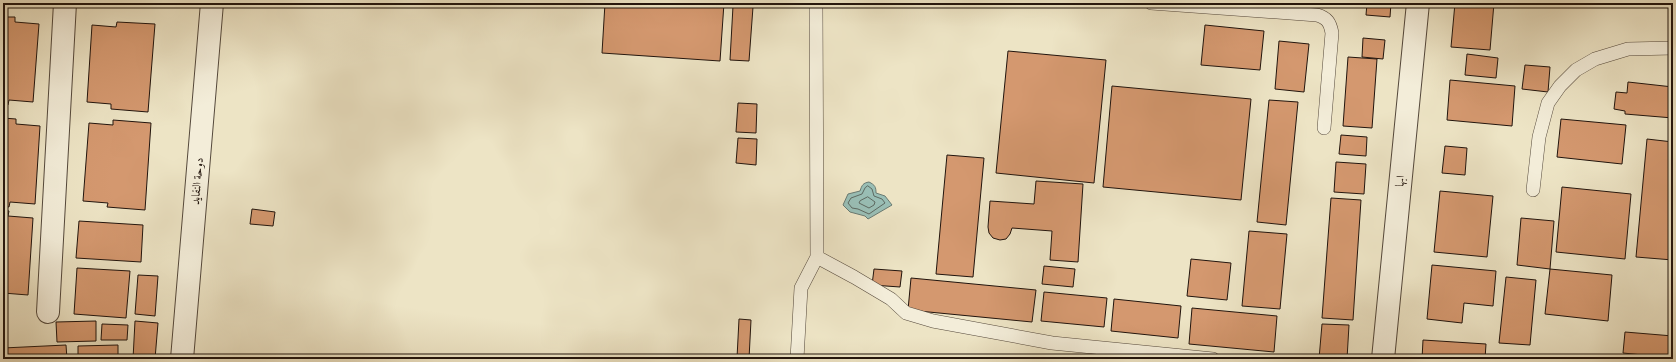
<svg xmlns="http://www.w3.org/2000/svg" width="1676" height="362" font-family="'IM FELL Great Primer',Amiri,serif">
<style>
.water{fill:#99beb5;stroke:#697a72}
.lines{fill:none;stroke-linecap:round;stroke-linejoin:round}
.shore{stroke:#5d6961;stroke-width:1}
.building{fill:#d4986f;stroke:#21140d}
.lane-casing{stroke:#54483b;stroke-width:14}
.street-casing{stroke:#54483b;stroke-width:24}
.lane{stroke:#f3edd9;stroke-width:13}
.street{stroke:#f3edd9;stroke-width:22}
.labels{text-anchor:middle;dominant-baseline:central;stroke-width:4;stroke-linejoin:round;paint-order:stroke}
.street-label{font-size:12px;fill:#21140d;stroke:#f3edd9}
</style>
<rect width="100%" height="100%" fill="#ede4c5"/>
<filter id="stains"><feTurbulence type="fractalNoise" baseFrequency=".005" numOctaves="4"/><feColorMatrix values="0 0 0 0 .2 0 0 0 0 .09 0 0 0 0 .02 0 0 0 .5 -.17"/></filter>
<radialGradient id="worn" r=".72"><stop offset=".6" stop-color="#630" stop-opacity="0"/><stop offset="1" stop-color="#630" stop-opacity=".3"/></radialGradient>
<path class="water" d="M 869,182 C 875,185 876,187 876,193 L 885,196 L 892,205 L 868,219 L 865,216 L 850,212 L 843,205 L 848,194 L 860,191 C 862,185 863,183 869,182 Z"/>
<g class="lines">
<path class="shore" d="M 868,186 L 872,189 L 874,196 L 882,199 L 885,203 L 869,214 L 858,209 L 852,208 L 848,203 L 851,198 L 862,194 L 865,188 Z
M 868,197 L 875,202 L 874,205 L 869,208 L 859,203 L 860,201 Z"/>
</g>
<path class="building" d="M 605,3 L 724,3 L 720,61 L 602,53 Z
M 1324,3 L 1355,3 L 1355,6 Z
M 1367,3 L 1391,3 L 1390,17 L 1366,15 Z
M 1455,3 L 1494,3 L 1490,50 L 1451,47 Z
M 733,6 L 753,7 L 749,61 L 730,60 Z
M 3,17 L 15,17 L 15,22 L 39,24 L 33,102 L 9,100 L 8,105 L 3,104 Z
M 117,22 L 155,24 L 148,112 L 111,109 L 111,104 L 87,102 L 92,25 L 116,27 Z
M 1205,25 L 1264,31 L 1260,70 L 1201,65 Z
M 1363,38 L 1385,40 L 1383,59 L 1362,57 Z
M 1279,41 L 1309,44 L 1304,92 L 1275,89 Z
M 1008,51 L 1106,60 L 1094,183 L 996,173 Z
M 1467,54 L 1498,58 L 1496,78 L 1465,75 Z
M 1348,57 L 1377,59 L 1372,128 L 1343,126 Z
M 1525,65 L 1550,67 L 1548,92 L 1522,89 Z
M 1450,80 L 1515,86 L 1512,126 L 1447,120 Z
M 1628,82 L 1673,87 L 1673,118 L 1625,114 L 1625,111 L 1614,109 L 1616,92 L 1627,93 Z
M 1112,86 L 1251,99 L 1241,200 L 1103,187 Z
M 1269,100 L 1298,102 L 1286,225 L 1257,222 Z
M 738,103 L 757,104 L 756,133 L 736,132 Z
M 3,118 L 16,119 L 16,124 L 40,126 L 35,204 L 10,202 L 9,207 L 3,206 Z
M 1561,119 L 1626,125 L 1622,164 L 1557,157 Z
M 113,120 L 151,123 L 145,210 L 107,207 L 108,203 L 83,201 L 89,123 L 113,125 Z
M 1341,135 L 1367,137 L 1366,156 L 1339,154 Z
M 738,138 L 757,139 L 756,165 L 736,163 Z
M 1647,139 L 1673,142 L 1673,260 L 1636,257 Z
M 1445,146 L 1467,148 L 1465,175 L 1442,173 Z
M 947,155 L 984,158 L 973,277 L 936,274 Z
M 1336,162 L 1366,164 L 1364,194 L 1334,192 Z
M 1036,181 L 1083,184 L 1078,262 L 1050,260 L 1052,231 L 1012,228 L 1010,234 L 1006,239 L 1000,240 L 993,238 L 989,233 L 988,227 L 990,201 L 1034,204 Z
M 1562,187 L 1631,194 L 1625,259 L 1556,252 Z
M 1440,191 L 1493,196 L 1487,257 L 1434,252 Z
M 1331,198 L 1361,200 L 1353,320 L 1322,318 Z
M 252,209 L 275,212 L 273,226 L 250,224 Z
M 3,210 L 9,211 L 8,216 L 33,218 L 28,295 L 3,293 Z
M 1521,218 L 1554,221 L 1550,269 L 1517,265 Z
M 79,221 L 143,225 L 141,262 L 76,258 Z
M 1249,231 L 1287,234 L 1280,309 L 1242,306 Z
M 1191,259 L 1231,263 L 1227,300 L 1187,296 Z
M 1432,265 L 1496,271 L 1493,306 L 1464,303 L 1462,323 L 1427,319 Z
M 1044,266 L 1075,269 L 1073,287 L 1042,284 Z
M 77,268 L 130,271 L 126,318 L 74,314 Z
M 874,269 L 902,271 L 900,287 L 872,285 Z
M 1550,269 L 1612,275 L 1608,321 L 1545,314 Z
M 138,275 L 158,276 L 155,316 L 135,314 Z
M 1506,277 L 1536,280 L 1530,345 L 1499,343 Z
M 911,278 L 1036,290 L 1032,322 L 908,310 Z
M 1044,292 L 1107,298 L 1104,327 L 1041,321 Z
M 1114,299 L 1181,306 L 1178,338 L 1111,331 Z
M 1192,308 L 1277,316 L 1274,352 L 1189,344 Z
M 739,319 L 751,320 L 749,359 L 737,358 Z
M 96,321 L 96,341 L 57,342 L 56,322 Z
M 135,321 L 158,323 L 155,359 L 133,359 Z
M 102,324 L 128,325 L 127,340 L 101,340 Z
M 1322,324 L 1349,325 L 1347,359 L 1319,359 Z
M 1625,332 L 1673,336 L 1673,358 L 1623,353 Z
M 1423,340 L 1486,344 L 1485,359 L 1422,359 Z
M 66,345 L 67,359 L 3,359 L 3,348 Z
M 118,345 L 118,359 L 78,359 L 78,346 Z"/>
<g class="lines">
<g class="lane-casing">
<path id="lane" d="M 1151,3 L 1317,15 C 1327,18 1330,22 1332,33 L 1324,128
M 1533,190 L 1539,137 L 1548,103 L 1560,86 L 1576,70 L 1595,59 L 1628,49 L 1673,48
M 817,257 L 854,277 L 891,299 L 906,313 L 933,321 L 1052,343 L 1213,359
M 797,359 L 801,288 L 817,257 L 816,3"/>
</g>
<g class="street-casing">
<path id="street" d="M 48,312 L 65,3
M 182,359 L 212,3
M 1383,359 L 1418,3"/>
</g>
<use href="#lane" class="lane"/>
<use href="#street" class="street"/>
</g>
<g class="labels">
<g class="street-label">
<text transform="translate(197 181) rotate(-85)">دوحة النفايد</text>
<text transform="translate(1400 181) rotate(-84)">ابها</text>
</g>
</g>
<rect width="1676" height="362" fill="none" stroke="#ede4c5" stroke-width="16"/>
<rect x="4" y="4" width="1668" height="354" fill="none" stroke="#21140d" stroke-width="2"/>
<rect x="8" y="8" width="1660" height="346" fill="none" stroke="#21140d"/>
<rect width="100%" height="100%" filter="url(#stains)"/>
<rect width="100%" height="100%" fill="url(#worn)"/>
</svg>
